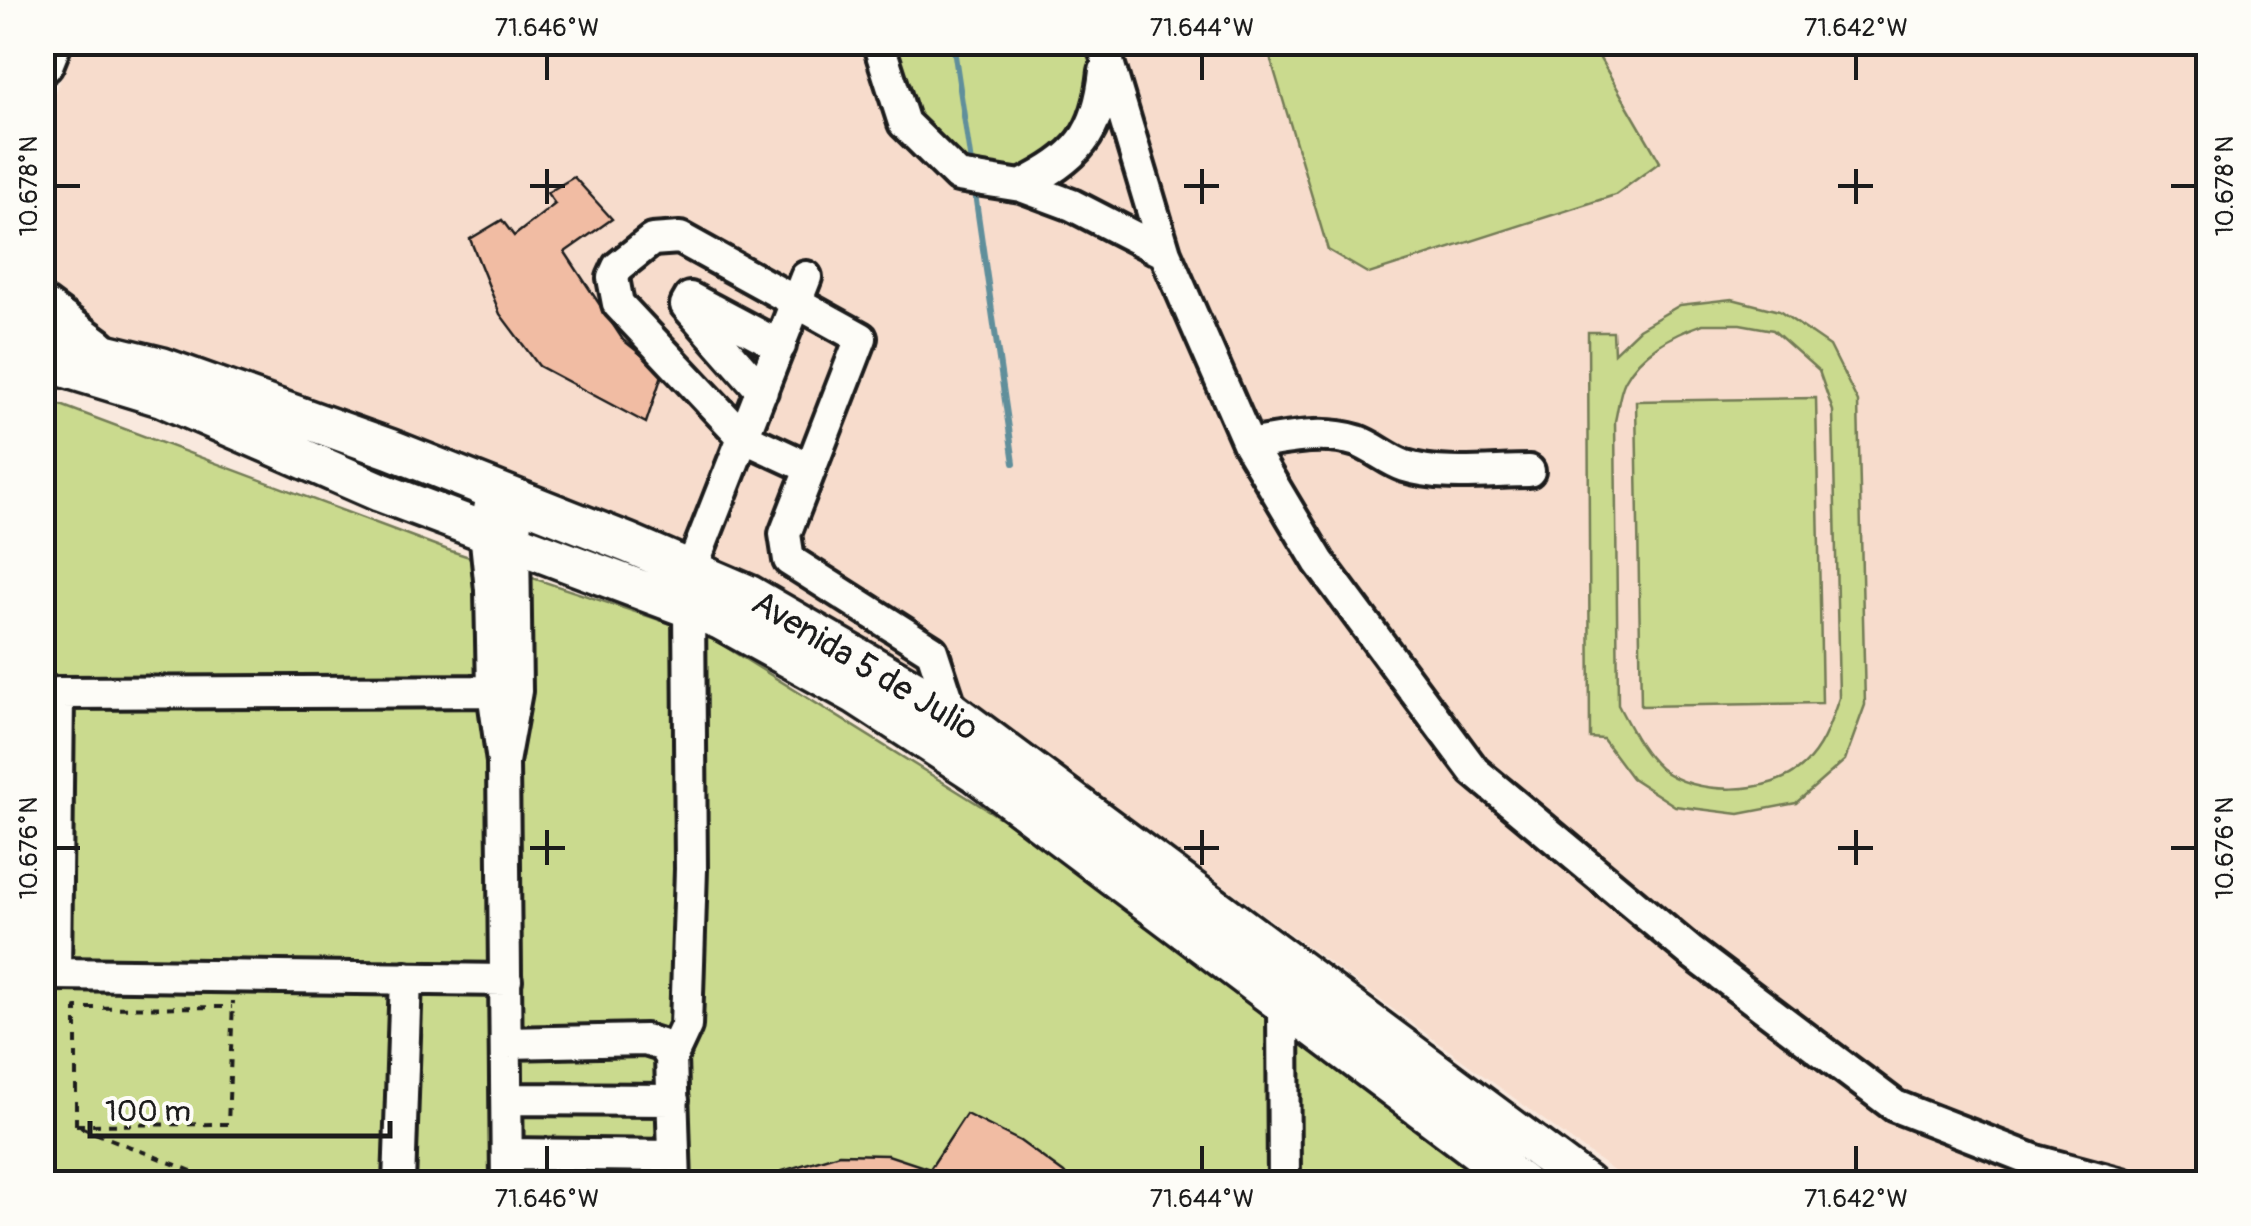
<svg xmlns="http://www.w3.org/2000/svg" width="2251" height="1226" font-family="Pangolin,sans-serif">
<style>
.built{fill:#f7dccc}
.green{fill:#cada8e;stroke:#737b55;stroke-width:2.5;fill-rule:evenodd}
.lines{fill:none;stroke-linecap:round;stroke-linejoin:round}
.stream{stroke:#618f9b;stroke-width:6}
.building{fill:#f1bca3;stroke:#1c1c1c;stroke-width:2.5}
.minor-casing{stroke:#1c1c1c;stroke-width:38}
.major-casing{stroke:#1c1c1c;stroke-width:45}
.highway-casing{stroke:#1c1c1c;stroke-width:50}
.path{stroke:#1c1c1c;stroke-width:4;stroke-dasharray:8 8;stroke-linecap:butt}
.minor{stroke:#fdfcf7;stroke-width:30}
.major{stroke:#fdfcf7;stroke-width:38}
.highway{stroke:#fdfcf7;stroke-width:42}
.ticks{fill:none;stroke:#1c1c1c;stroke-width:4}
.labels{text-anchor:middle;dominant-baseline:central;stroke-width:8;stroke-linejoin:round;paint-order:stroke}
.street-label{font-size:35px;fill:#1c1c1c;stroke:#fdfcf7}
.neatline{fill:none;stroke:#1c1c1c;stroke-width:4}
.ticks-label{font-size:25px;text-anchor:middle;fill:#1c1c1c}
</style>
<rect width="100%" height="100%" fill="#f9e9de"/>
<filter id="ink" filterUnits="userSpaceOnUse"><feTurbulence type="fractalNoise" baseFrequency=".01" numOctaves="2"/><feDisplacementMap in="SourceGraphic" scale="20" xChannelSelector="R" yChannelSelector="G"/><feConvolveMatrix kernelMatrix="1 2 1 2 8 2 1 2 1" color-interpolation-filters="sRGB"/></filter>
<g filter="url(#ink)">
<path class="built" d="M 76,42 L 2208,43 L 2208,1183 L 1630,1183 L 975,703 L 750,579 L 466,458 L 94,328 L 43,288 L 42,125 Z"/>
<path class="green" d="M 888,43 L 1090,43 L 1092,96 L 1078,132 L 1047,161 L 1004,172 L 962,166 L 913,120 Z
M 1266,43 L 1591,43 L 1660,162 L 1615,195 L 1369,274 L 1328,250 Z
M 1732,299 L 1779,311 L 1830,346 L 1858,402 L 1865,705 L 1845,760 L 1796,803 L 1739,814 L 1675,806 L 1632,778 L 1603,739 L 1590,738 L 1588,332 L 1613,332 L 1614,353 L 1639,329 L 1680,305 ZM 1703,324 L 1740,324 L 1773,330 L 1819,371 L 1833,411 L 1839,698 C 1830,723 1824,746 1804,765 C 1772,795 1694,797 1660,768 C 1641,751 1630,727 1618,705 L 1615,421 C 1618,409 1619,393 1625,381 C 1641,351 1672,335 1703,324 Z
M 42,398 L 448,550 L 708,636 L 1015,827 L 1485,1183 L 43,1183 Z
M 1816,398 L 1822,703 L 1641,706 L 1636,401 Z"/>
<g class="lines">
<path class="stream" d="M 953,42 L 972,170
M 974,187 L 1014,463"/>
</g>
<path class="building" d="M 574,177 L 612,219 L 565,252 L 623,340 L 663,372 L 646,423 L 539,366 L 500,314 L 470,239 L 502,220 L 514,236 L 555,204 L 547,193 Z
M 966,1114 L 1020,1141 L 1064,1173 L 1073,1184 L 898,1184 L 867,1176 L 812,1184 L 767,1184 L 782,1171 L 839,1154 L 888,1155 L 930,1169 Z"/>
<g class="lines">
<g class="minor-casing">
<path id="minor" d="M 878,42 L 904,123 L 958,176 L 1021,186 L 1072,205 L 1165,253 L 1249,445 L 1319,562 L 1474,771 L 1691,952 L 1895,1106 L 2036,1161 L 2122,1184
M 1102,42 L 1165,253
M 1021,186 C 1078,157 1098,136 1105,71
M 762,391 L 686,305 L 690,298 L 780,346
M 1249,445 C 1285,439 1321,430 1357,441 C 1374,447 1389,461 1405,466 C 1443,478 1491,471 1529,471
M 810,468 L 743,437 L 618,304 L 613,278 L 618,267 L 652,240 L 680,238 L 861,338 L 785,534 L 789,560 L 932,651 L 952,712
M 493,489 L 485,531 L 491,590 L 493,691 L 503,762 L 516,691 L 514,542 L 518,499
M 691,570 L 806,277
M 503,762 L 507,1184
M 506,980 L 55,974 L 58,693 L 516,691
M 1283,1004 L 1284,1184
M 507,1043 L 645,1040 L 664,1046 L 671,1058 L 675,1184
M 671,1058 L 686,1026 L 691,869 L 689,608
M 507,1099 L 673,1100
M 507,1154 L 674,1156
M 399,1184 L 406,978"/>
</g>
<g class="major-casing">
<path id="major" d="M 42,338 L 161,367 L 390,449 L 628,543 L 749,595 L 952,712 L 1586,1184
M 60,366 L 162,397 L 380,492 L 721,620 L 855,694 L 978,774 L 1522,1184"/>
</g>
<g class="highway-casing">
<path id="highway" d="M 42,62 L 50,42
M 42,309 L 96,349"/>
</g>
<path class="path" d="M 76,1125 L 228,1124 L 233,1001
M 76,1125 L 76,1008 L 232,1007
M 80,1127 L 199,1174 L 199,1184"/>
<use href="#minor" class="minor"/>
<use href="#major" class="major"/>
<use href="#highway" class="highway"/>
</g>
</g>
<path class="ticks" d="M 547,55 L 547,80M 1202,55 L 1202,80M 1856,55 L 1856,80M 547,169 L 547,204M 1202,169 L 1202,204M 1856,169 L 1856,204M 55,186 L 80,186M 530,186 L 565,186M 1184,186 L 1219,186M 1838,186 L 1873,186M 2171,186 L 2196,186M 547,830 L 547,865M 1202,830 L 1202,865M 1856,830 L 1856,865M 55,848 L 80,848M 530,848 L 565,848M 1184,848 L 1219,848M 1838,848 L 1873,848M 2171,848 L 2196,848M 547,1146 L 547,1171M 1202,1146 L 1202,1171M 1856,1146 L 1856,1171"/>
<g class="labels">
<g class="street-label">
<text transform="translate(865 666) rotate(31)">Avenida 5 de Julio</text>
</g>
</g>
<rect width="2251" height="1226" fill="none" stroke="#fdfcf7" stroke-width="110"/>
<path d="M90 1121v15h300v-15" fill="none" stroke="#1c1c1c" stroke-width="5"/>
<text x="105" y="1121" font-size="30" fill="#1c1c1c" stroke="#fdfcf7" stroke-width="8" paint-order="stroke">100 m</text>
<rect x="55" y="55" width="2141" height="1116" class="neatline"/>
<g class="ticks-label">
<text x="547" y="36">71.646°W</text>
<text x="1202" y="36">71.644°W</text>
<text x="1856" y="36">71.642°W</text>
<text transform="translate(28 186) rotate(-90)" y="9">10.678°N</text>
<text transform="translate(2224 186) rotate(-90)" y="9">10.678°N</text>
<text transform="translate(28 848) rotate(-90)" y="9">10.676°N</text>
<text transform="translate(2224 848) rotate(-90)" y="9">10.676°N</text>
<text x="547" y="1207">71.646°W</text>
<text x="1202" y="1207">71.644°W</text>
<text x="1856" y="1207">71.642°W</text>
</g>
</svg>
